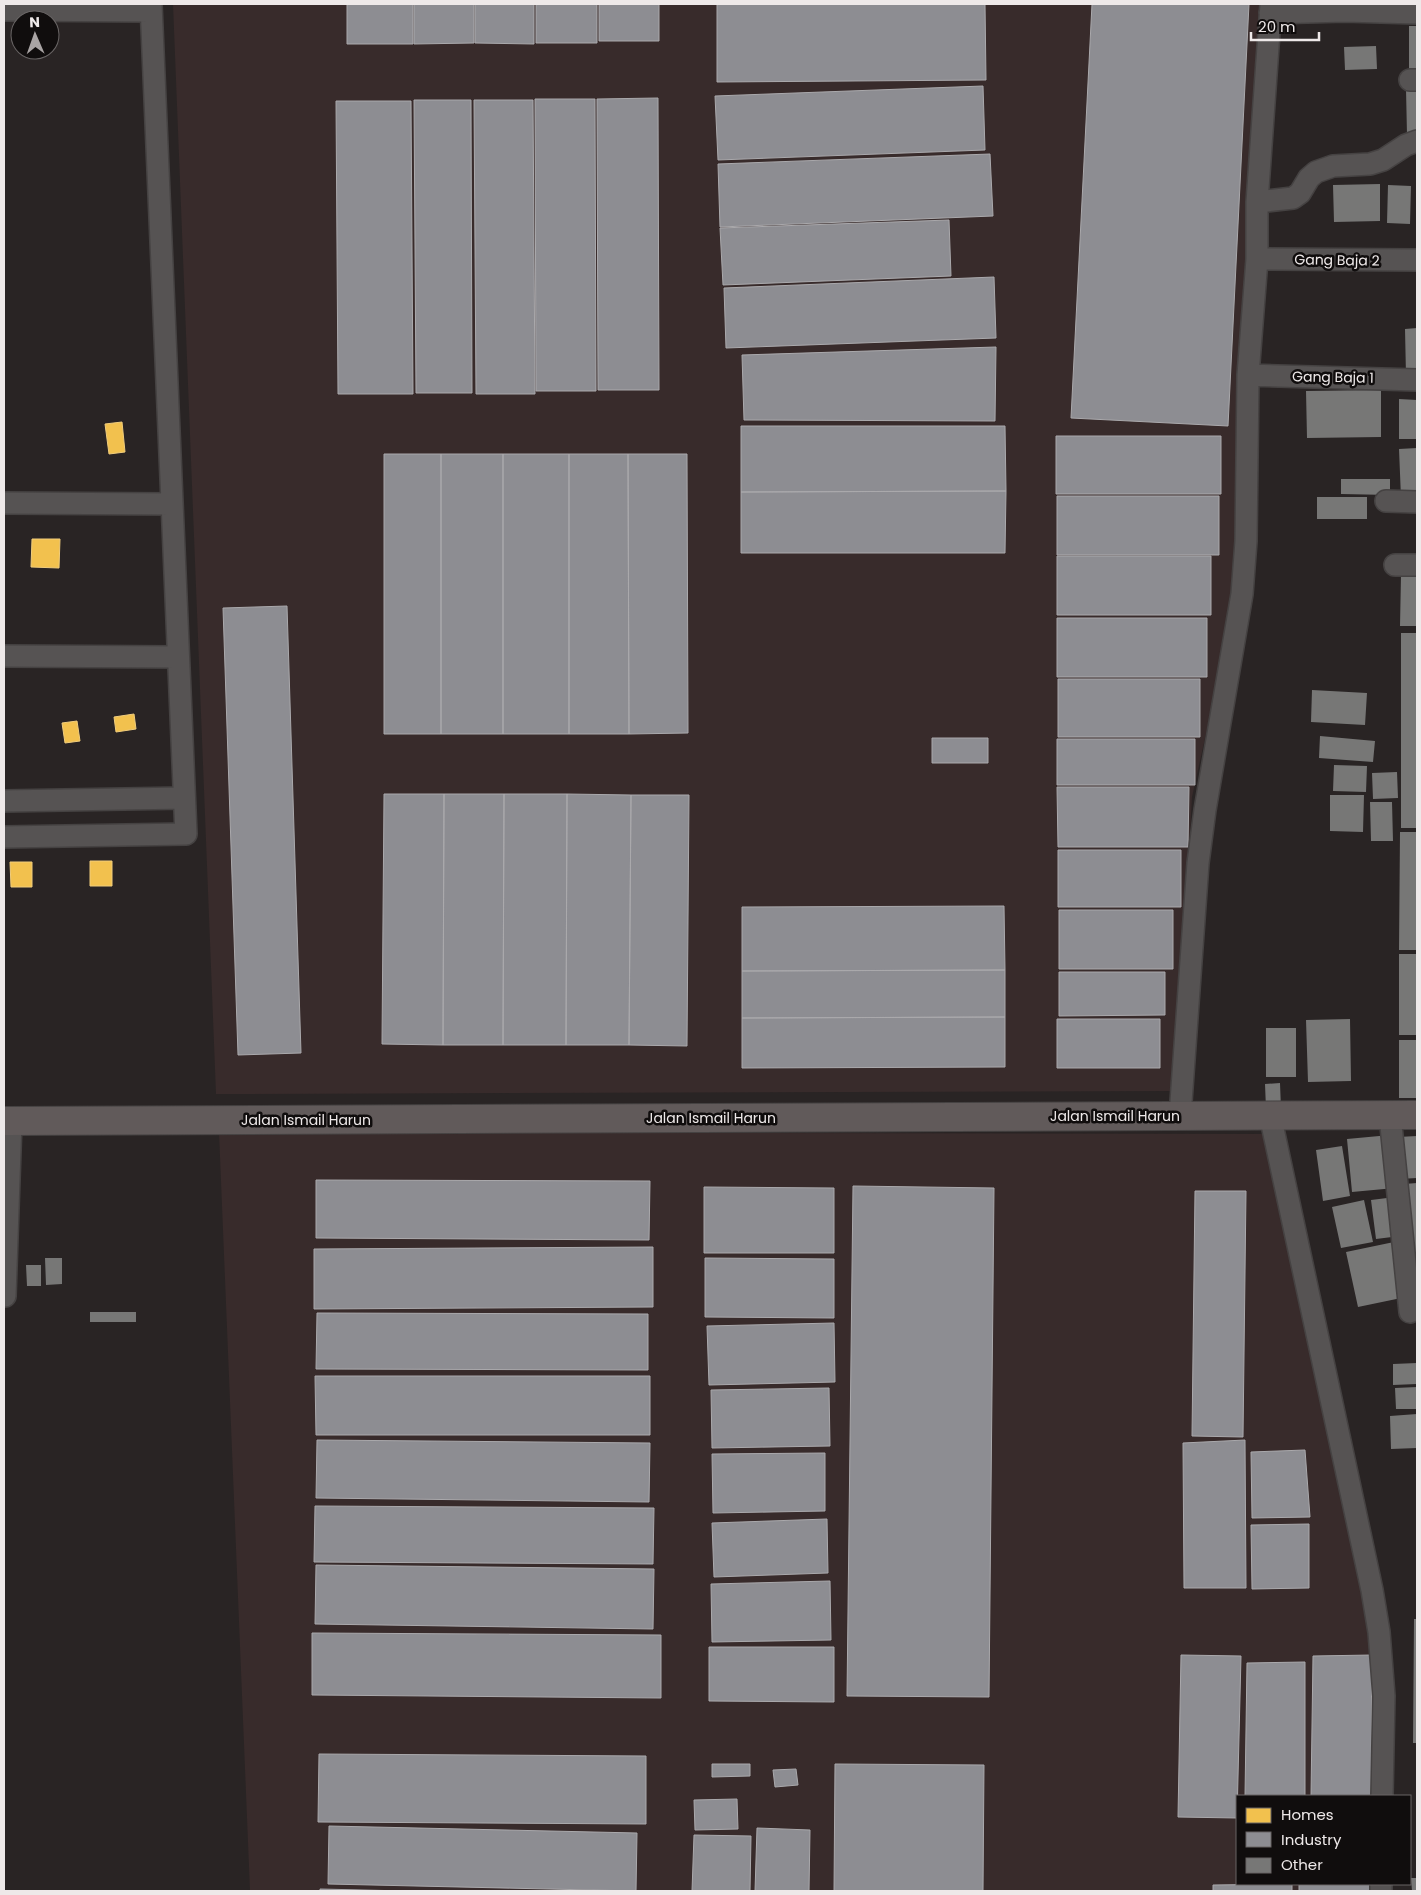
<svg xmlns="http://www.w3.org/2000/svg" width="1421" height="1895" font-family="Poppins,sans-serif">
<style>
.built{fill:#382b2b}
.homes{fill:#f2c14e;stroke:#f1cd7c}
.industry{fill:#8d8d92;stroke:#aaa9ac}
.building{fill:#777776}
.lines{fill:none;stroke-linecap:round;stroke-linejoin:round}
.street-casing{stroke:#454242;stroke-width:24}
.secondary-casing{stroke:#454242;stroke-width:30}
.street{stroke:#565353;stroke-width:21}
.secondary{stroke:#615a5a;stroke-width:28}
.labels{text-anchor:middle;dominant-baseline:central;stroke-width:5;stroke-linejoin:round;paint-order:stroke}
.street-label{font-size:14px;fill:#eee9e9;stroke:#100d0d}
</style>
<rect width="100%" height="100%" fill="#292424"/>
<path class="built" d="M 173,4 L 1263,4 L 1238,590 L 1192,797 L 1176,1091 L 216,1094 Z
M 219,1132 L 1267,1134 L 1382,1639 L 1382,1796 L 1237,1796 L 1237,1884 L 1382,1884 L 1382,1891 L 250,1891 Z"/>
<path class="homes" d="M 122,422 L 125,452 L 109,454 L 105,424 Z
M 32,539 L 60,539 L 59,568 L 31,567 Z
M 134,714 L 136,729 L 116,732 L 114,717 Z
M 77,721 L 80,741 L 65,743 L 62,723 Z
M 90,861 L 112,861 L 112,886 L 90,886 Z
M 10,862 L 32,862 L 32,887 L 11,887 Z"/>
<path class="industry" d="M 347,4 L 413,4 L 413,44 L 347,44 Z
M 414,4 L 474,4 L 474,43 L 414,44 Z
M 475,4 L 534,4 L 534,44 L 475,43 Z
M 536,4 L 597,4 L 597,43 L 536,43 Z
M 599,4 L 659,4 L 659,41 L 599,41 Z
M 717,4 L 985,4 L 986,80 L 717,82 Z
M 1092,4 L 1249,4 L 1228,426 L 1071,418 Z
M 983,86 L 985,150 L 718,160 L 715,96 Z
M 658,98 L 659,390 L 598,390 L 597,99 Z
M 535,99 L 595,99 L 596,391 L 536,391 Z
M 414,100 L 471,100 L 472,393 L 416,393 Z
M 474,100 L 533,100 L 535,394 L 476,394 Z
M 336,101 L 411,101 L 413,394 L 338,394 Z
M 990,154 L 993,216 L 720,227 L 718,164 Z
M 949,220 L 951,276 L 723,285 L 720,228 Z
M 994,277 L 996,338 L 726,348 L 724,288 Z
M 996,347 L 995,421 L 744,420 L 742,355 Z
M 741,426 L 1005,426 L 1006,491 L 741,492 Z
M 1056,436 L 1221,436 L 1221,494 L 1056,494 Z
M 384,454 L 441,454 L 441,734 L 384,734 Z
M 441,454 L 503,454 L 503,734 L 441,734 Z
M 503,454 L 569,454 L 569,734 L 503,734 Z
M 569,454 L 628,454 L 629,734 L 569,734 Z
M 628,454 L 687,454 L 688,733 L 629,734 Z
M 1006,491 L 1005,553 L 741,553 L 741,492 Z
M 1057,496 L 1219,496 L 1219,555 L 1057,555 Z
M 1057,556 L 1211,556 L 1211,615 L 1057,615 Z
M 287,606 L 301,1053 L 238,1055 L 223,608 Z
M 1057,618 L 1207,618 L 1207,677 L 1057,677 Z
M 1058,679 L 1200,679 L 1200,737 L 1058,737 Z
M 932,738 L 988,738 L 988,763 L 932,763 Z
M 1057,739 L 1195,739 L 1195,785 L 1057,785 Z
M 1057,787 L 1189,787 L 1188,847 L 1058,847 Z
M 384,794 L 444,794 L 443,1045 L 382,1044 Z
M 444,794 L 504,794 L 503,1045 L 443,1045 Z
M 504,794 L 567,794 L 566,1045 L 503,1045 Z
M 567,794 L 631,795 L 629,1045 L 566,1045 Z
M 631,795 L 689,795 L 687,1046 L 629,1045 Z
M 1058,850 L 1181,850 L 1181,907 L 1058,907 Z
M 1004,906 L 1005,970 L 742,971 L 742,907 Z
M 1059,910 L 1173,910 L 1173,969 L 1059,969 Z
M 1005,970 L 1005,1017 L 742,1018 L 742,971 Z
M 1059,972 L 1165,972 L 1165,1015 L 1059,1016 Z
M 1005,1017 L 1005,1067 L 742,1068 L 742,1018 Z
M 1057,1019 L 1160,1019 L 1160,1068 L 1057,1068 Z
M 316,1180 L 650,1181 L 649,1240 L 316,1238 Z
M 853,1186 L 994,1188 L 989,1697 L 847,1696 Z
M 704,1187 L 834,1188 L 834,1253 L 704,1253 Z
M 1195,1191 L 1246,1191 L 1243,1437 L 1192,1436 Z
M 653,1247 L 653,1307 L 314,1309 L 314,1249 Z
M 705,1258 L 834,1259 L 834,1318 L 705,1317 Z
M 317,1313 L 648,1314 L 648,1370 L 316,1369 Z
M 834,1323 L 835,1382 L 709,1385 L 707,1326 Z
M 315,1376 L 650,1376 L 650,1435 L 316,1435 Z
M 829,1388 L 830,1446 L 712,1448 L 711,1390 Z
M 317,1440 L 650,1443 L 649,1502 L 316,1498 Z
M 1245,1440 L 1246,1588 L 1184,1588 L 1183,1443 Z
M 1305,1450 L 1310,1517 L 1252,1518 L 1251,1452 Z
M 825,1453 L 825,1511 L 713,1513 L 712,1454 Z
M 315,1506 L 654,1508 L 653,1564 L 314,1562 Z
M 827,1519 L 828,1573 L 714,1577 L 712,1523 Z
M 1309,1524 L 1309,1588 L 1252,1589 L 1251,1525 Z
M 316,1565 L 654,1569 L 653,1629 L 315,1624 Z
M 830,1581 L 831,1640 L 712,1642 L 711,1584 Z
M 312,1633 L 661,1635 L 661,1698 L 312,1695 Z
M 709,1647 L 834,1647 L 834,1702 L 709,1701 Z
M 1181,1655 L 1241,1656 L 1237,1818 L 1178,1817 Z
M 1372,1655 L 1371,1796 L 1311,1796 L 1313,1656 Z
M 1305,1662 L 1305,1796 L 1245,1796 L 1247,1663 Z
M 319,1754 L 646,1756 L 646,1824 L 318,1822 Z
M 712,1764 L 750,1764 L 750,1776 L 712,1777 Z
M 835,1764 L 984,1765 L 983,1891 L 834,1891 Z
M 796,1769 L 798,1785 L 775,1787 L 773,1770 Z
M 737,1799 L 738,1829 L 695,1830 L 694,1800 Z
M 329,1826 L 637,1833 L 636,1891 L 328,1884 Z
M 757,1828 L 810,1830 L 809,1891 L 755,1891 Z
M 694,1835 L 751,1836 L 750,1891 L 692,1891 Z
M 1292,1884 L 1292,1891 L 1213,1891 L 1213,1885 Z
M 1376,1884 L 1376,1891 L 1299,1891 L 1299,1885 Z
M 320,1889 L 406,1891 L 320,1891 Z"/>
<path class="building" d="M 1409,26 L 1417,26 L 1417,73 L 1409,73 Z
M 1376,46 L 1377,69 L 1345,70 L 1344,47 Z
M 1406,89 L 1417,89 L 1417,135 L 1407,135 Z
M 1380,184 L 1380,221 L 1334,222 L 1333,185 Z
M 1388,185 L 1411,186 L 1410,224 L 1387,223 Z
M 1417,328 L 1417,376 L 1406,376 L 1405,329 Z
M 1381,390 L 1381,437 L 1307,438 L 1306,391 Z
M 1399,399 L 1417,400 L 1417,439 L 1399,439 Z
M 1417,448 L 1417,497 L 1401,498 L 1399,449 Z
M 1341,479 L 1390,479 L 1390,495 L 1341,494 Z
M 1317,497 L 1367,497 L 1367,519 L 1317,519 Z
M 1401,575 L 1417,575 L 1417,626 L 1400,626 Z
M 1401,633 L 1417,633 L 1417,828 L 1401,828 Z
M 1312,690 L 1367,693 L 1365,725 L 1311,722 Z
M 1320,736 L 1375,741 L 1373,762 L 1319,758 Z
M 1334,765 L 1367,766 L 1366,792 L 1333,791 Z
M 1397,772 L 1398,798 L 1373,799 L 1372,773 Z
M 1330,795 L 1364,795 L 1363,832 L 1330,831 Z
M 1370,802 L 1392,802 L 1393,841 L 1371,841 Z
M 1400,832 L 1417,832 L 1417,950 L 1399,950 Z
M 1399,954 L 1417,954 L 1417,1035 L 1399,1035 Z
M 1350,1019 L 1351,1081 L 1308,1082 L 1306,1020 Z
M 1266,1028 L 1296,1028 L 1296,1077 L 1266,1077 Z
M 1399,1040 L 1417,1040 L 1417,1098 L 1399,1098 Z
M 1280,1083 L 1281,1109 L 1266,1109 L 1265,1084 Z
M 1390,1135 L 1395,1188 L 1352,1192 L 1347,1139 Z
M 1417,1136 L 1417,1178 L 1399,1179 L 1398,1137 Z
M 1342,1146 L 1350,1196 L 1323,1201 L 1316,1150 Z
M 1417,1183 L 1417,1260 L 1408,1260 L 1404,1184 Z
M 1395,1197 L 1400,1236 L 1376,1239 L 1371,1200 Z
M 1364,1200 L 1373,1242 L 1341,1248 L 1332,1207 Z
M 1394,1242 L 1406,1297 L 1358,1307 L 1346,1252 Z
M 45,1258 L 62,1258 L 62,1284 L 46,1285 Z
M 26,1265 L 41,1265 L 41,1286 L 27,1286 Z
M 90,1312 L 136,1312 L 136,1322 L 90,1322 Z
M 1417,1363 L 1417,1384 L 1393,1385 L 1393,1364 Z
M 1417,1387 L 1417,1409 L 1396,1409 L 1395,1388 Z
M 1417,1414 L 1417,1448 L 1391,1449 L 1390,1416 Z
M 1414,1619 L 1417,1619 L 1417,1743 L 1413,1743 Z
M 1411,1878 L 1417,1878 L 1417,1891 L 1412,1891 Z"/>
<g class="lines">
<g class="street-casing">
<path id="street" d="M 4,10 L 151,11
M 1270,13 L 1345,11 L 1417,13
M 1410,80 L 1417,80
M 1257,202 L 1293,198 L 1300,193 L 1309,178 L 1316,172 L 1333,166 L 1370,164 L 1383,160 L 1406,145 L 1417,141
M 1257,259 L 1417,260
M 1248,375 L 1417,380
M 1386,501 L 1417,502
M 4,503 L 172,504
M 1395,565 L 1417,565
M 4,656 L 178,657
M 4,801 L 184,798
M 4,837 L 186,834 L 151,4
M 1270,1115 L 1372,1590 L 1379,1632 L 1384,1696 L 1382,1796
M 1180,1116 L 1198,863 L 1205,810 L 1242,594 L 1246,541 L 1248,375 L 1257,259 L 1257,202 L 1271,4
M 1390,1116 L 1410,1312
M 5,1296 L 11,1121
M 1381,1884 L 1381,1891"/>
</g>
<g class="secondary-casing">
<path id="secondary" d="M 4,1121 L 1417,1115"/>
</g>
<use href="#street" class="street"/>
<use href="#secondary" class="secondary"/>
</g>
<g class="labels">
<g class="street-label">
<text transform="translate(1337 260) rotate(1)">Gang Baja 2</text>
<text transform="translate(1333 377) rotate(1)">Gang Baja 1</text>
<text x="1115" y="1116">Jalan Ismail Harun</text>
<text x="711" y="1118">Jalan Ismail Harun</text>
<text x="306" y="1120">Jalan Ismail Harun</text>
</g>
</g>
<rect width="1421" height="1895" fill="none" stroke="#eee9e9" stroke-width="10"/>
<rect x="1236" y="1795" width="175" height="90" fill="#100d0d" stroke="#696565"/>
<rect x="1246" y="1808" width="25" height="15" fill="#f2c14e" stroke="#696565"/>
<text x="1281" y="1820" font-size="15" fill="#eee9e9">Homes</text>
<rect x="1246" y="1832" width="25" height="15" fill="#8d8d92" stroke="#696565"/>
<text x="1281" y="1845" font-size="15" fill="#eee9e9">Industry</text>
<rect x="1246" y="1858" width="25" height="15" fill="#777776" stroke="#696565"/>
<text x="1281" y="1870" font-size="15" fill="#eee9e9">Other</text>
<g transform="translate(35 35) rotate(358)"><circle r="24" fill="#100d0d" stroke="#696565"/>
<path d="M0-4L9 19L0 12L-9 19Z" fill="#a9a4a4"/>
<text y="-8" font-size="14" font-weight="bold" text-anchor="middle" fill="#eee9e9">N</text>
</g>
<path d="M1251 32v8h68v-8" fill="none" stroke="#eee9e9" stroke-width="2.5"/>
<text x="1258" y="32" font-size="15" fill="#eee9e9" stroke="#100d0d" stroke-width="4" paint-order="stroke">20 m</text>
</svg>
